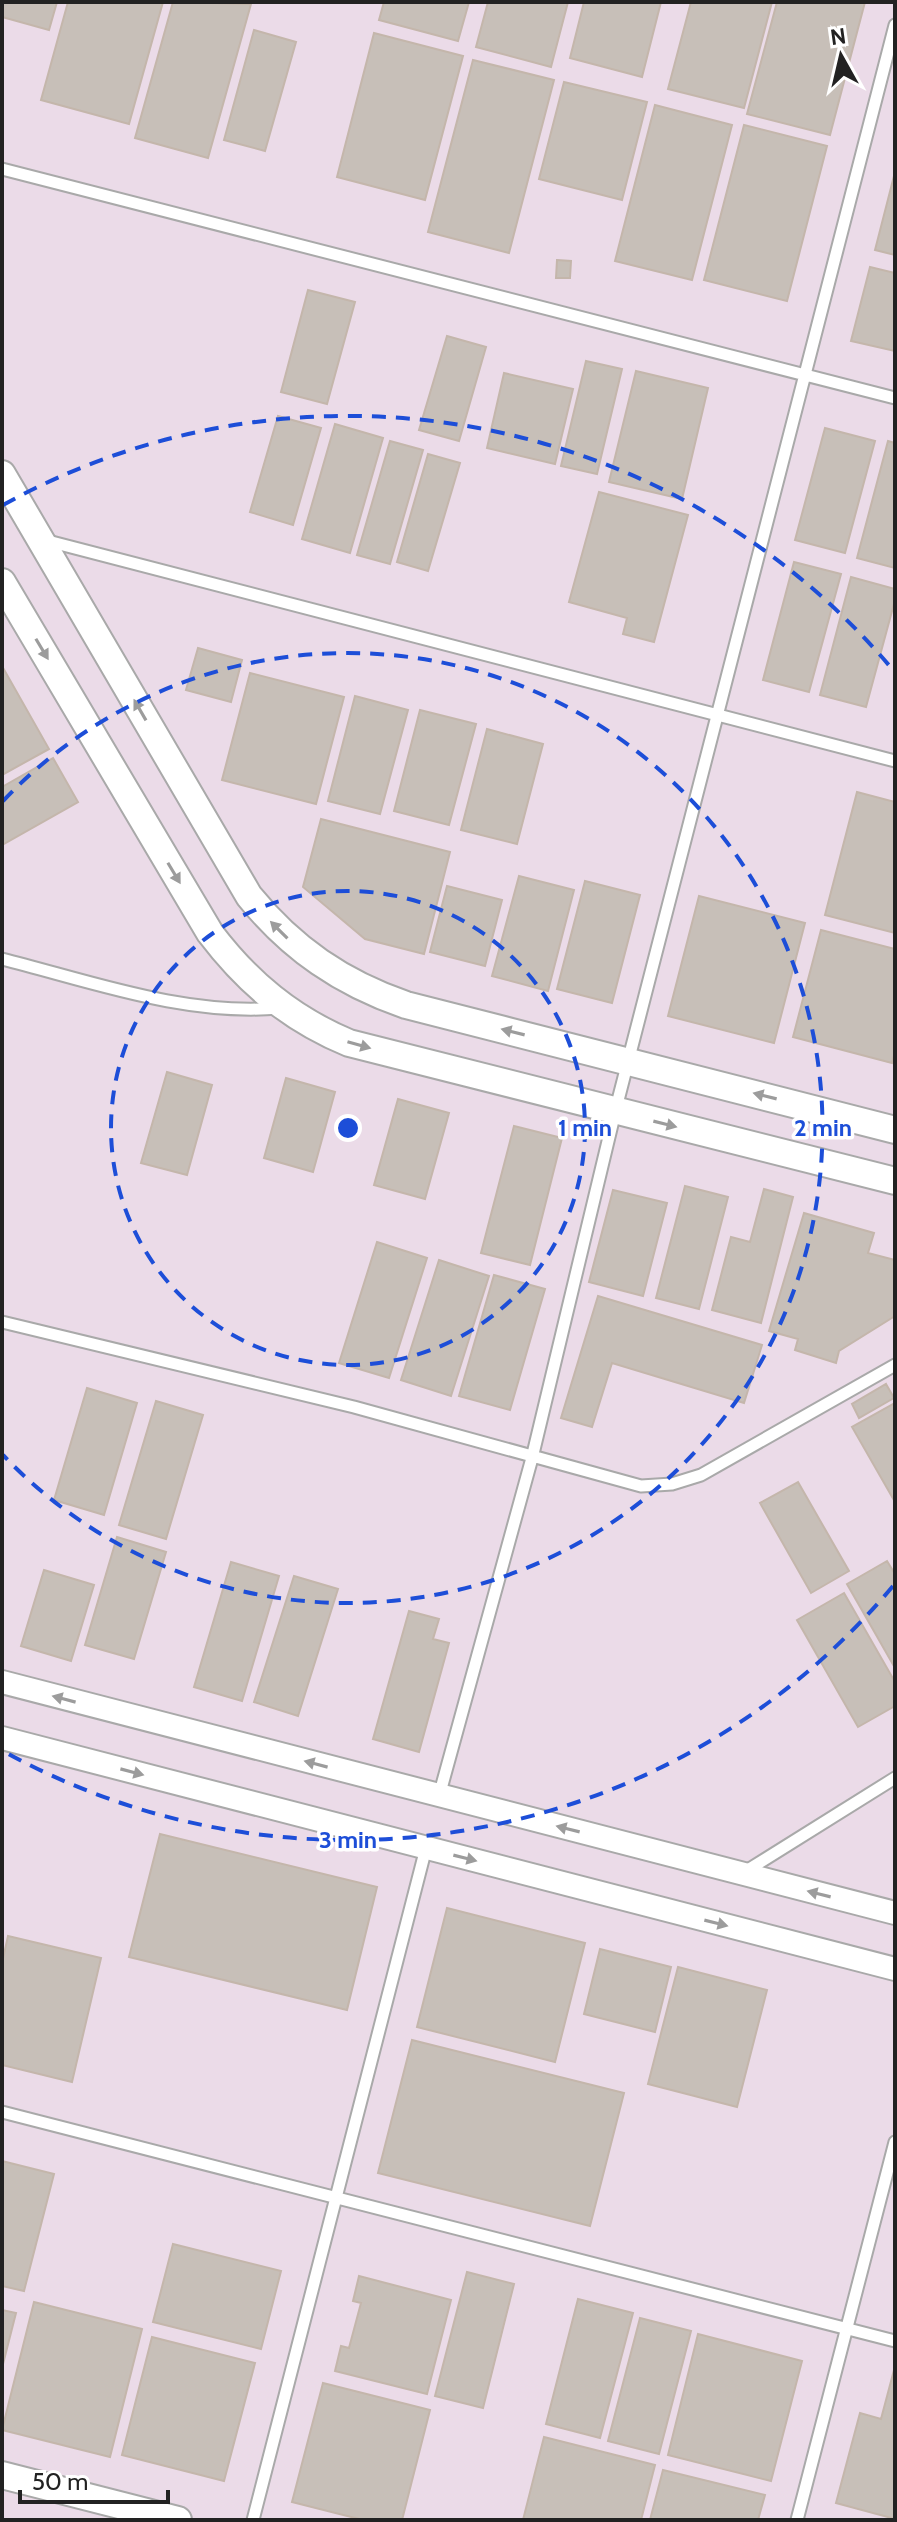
<svg xmlns="http://www.w3.org/2000/svg" width="897" height="2522" font-family="Cabin,sans-serif">
<style>
.industrial{fill:#ebdbe8}
.building{fill:#c7bfb8;stroke:#c4b6ab;stroke-width:2}
.lines{fill:none;stroke-linecap:round;stroke-linejoin:round}
.service-casing{stroke:#a9a9a9;stroke-width:15}
.minor-casing{stroke:#a9a9a9;stroke-width:26}
.tertiary-casing{stroke:#a9a9a9;stroke-width:30}
.service{stroke:#fff;stroke-width:11}
.minor{stroke:#fff;stroke-width:22}
.tertiary{stroke:#fff;stroke-width:26}
.oneway{fill:#9c9c9c}
.ring{fill:none;stroke:#1d4ed8;stroke-width:4;stroke-dasharray:14 10}
.centre{fill:#1d4ed8;stroke:#fff;stroke-width:4}
.ring-label{font-size:24px;text-anchor:middle;font-weight:bold;fill:#1d4ed8;stroke:#fff;stroke-width:7;stroke-linejoin:round;paint-order:stroke}
</style>
<rect width="100%" height="100%" fill="#f2efe9"/>
<path class="industrial" d="M 2,2 L 895,2 L 895,2520 L 2,2520 Z"/>
<path class="building" d="M 2,2 L 57,2 L 49,30 L 2,17 Z
M 68,2 L 163,2 L 129,124 L 41,100 Z
M 173,2 L 251,4 L 208,158 L 135,138 Z
M 384,2 L 469,2 L 458,41 L 379,20 Z
M 488,2 L 568,2 L 551,67 L 476,47 Z
M 584,2 L 661,2 L 642,77 L 570,58 Z
M 691,2 L 772,2 L 744,108 L 668,89 Z
M 777,2 L 865,2 L 830,135 L 747,114 Z
M 254,30 L 296,42 L 265,151 L 224,140 Z
M 374,33 L 463,56 L 425,200 L 337,177 Z
M 473,60 L 554,80 L 509,253 L 428,232 Z
M 564,82 L 647,102 L 622,200 L 539,179 Z
M 655,105 L 732,125 L 692,280 L 615,261 Z
M 744,125 L 827,146 L 787,301 L 704,280 Z
M 895,172 L 895,255 L 875,250 Z
M 557,260 L 571,261 L 570,278 L 556,278 Z
M 870,267 L 895,273 L 895,351 L 851,341 Z
M 308,290 L 355,302 L 327,404 L 281,392 Z
M 447,336 L 486,347 L 459,441 L 419,430 Z
M 586,361 L 622,369 L 597,474 L 561,466 Z
M 636,371 L 708,388 L 682,499 L 609,482 Z
M 504,373 L 573,389 L 555,464 L 487,448 Z
M 278,416 L 321,428 L 293,525 L 250,512 Z
M 335,424 L 383,438 L 350,553 L 302,539 Z
M 825,428 L 875,441 L 845,553 L 795,540 Z
M 390,441 L 423,450 L 390,564 L 357,555 Z
M 888,441 L 895,443 L 895,568 L 857,558 Z
M 428,454 L 460,463 L 428,571 L 397,562 Z
M 599,492 L 688,515 L 654,642 L 623,634 L 627,618 L 569,602 Z
M 794,562 L 841,574 L 809,692 L 763,680 Z
M 851,577 L 895,589 L 895,600 L 866,707 L 820,695 Z
M 198,648 L 242,660 L 231,702 L 186,690 Z
M 2,666 L 49,749 L 2,775 Z
M 250,673 L 344,697 L 316,804 L 222,780 Z
M 355,696 L 408,710 L 380,814 L 328,801 Z
M 420,710 L 476,724 L 449,825 L 394,811 Z
M 487,729 L 543,744 L 517,844 L 461,830 Z
M 53,758 L 78,802 L 2,845 L 2,787 Z
M 857,792 L 895,802 L 895,933 L 825,915 Z
M 321,819 L 450,852 L 424,954 L 365,939 L 303,887 Z
M 519,876 L 574,890 L 548,991 L 492,976 Z
M 585,881 L 640,895 L 612,1003 L 557,989 Z
M 447,886 L 502,900 L 485,966 L 430,952 Z
M 699,896 L 805,923 L 774,1043 L 668,1016 Z
M 821,930 L 895,949 L 895,1052 L 892,1063 L 793,1037 Z
M 167,1072 L 212,1085 L 187,1175 L 141,1163 Z
M 286,1078 L 335,1092 L 313,1172 L 264,1158 Z
M 398,1099 L 449,1113 L 425,1199 L 374,1185 Z
M 514,1126 L 562,1138 L 530,1265 L 481,1253 Z
M 685,1186 L 728,1197 L 699,1309 L 656,1298 Z
M 764,1189 L 793,1197 L 761,1323 L 712,1310 L 731,1237 L 750,1242 Z
M 613,1190 L 667,1203 L 643,1296 L 589,1282 Z
M 804,1213 L 874,1233 L 868,1253 L 895,1260 L 895,1316 L 839,1351 L 836,1363 L 795,1350 L 798,1339 L 769,1331 Z
M 377,1242 L 427,1258 L 389,1378 L 339,1363 Z
M 439,1260 L 489,1276 L 451,1396 L 401,1380 Z
M 494,1275 L 545,1289 L 510,1410 L 459,1396 Z
M 598,1296 L 762,1345 L 744,1403 L 612,1363 L 592,1427 L 561,1418 Z
M 886,1384 L 894,1398 L 859,1418 L 852,1404 Z
M 87,1388 L 137,1403 L 104,1515 L 54,1500 Z
M 156,1401 L 203,1415 L 166,1539 L 119,1525 Z
M 895,1403 L 895,1502 L 852,1427 Z
M 798,1482 L 849,1571 L 811,1593 L 760,1503 Z
M 117,1537 L 166,1552 L 134,1659 L 85,1645 Z
M 887,1561 L 895,1574 L 895,1668 L 847,1584 Z
M 231,1562 L 279,1576 L 242,1701 L 194,1687 Z
M 44,1570 L 94,1585 L 71,1661 L 21,1646 Z
M 294,1576 L 338,1589 L 298,1716 L 254,1702 Z
M 844,1593 L 895,1682 L 895,1706 L 858,1727 L 797,1620 Z
M 409,1611 L 439,1619 L 433,1639 L 449,1643 L 419,1752 L 373,1739 Z
M 160,1834 L 377,1887 L 347,2010 L 129,1957 Z
M 447,1908 L 585,1943 L 555,2062 L 417,2027 Z
M 8,1936 L 101,1958 L 72,2082 L 2,2065 L 2,1963 Z
M 600,1949 L 671,1967 L 655,2032 L 584,2014 Z
M 678,1967 L 767,1990 L 737,2107 L 648,2084 Z
M 412,2040 L 624,2093 L 590,2226 L 378,2173 Z
M 2,2161 L 54,2174 L 24,2291 L 2,2286 Z
M 173,2244 L 281,2271 L 261,2349 L 153,2322 Z
M 467,2272 L 514,2284 L 483,2408 L 435,2396 Z
M 359,2276 L 451,2300 L 427,2394 L 335,2371 L 341,2346 L 349,2348 L 361,2303 L 353,2301 Z
M 578,2299 L 633,2313 L 600,2438 L 546,2424 Z
M 34,2302 L 142,2329 L 110,2457 L 2,2430 Z
M 2,2310 L 16,2313 L 2,2368 Z
M 640,2318 L 691,2331 L 659,2454 L 608,2441 Z
M 698,2334 L 802,2361 L 771,2481 L 668,2455 Z
M 152,2337 L 255,2363 L 224,2481 L 122,2455 Z
M 894,2370 L 895,2371 L 895,2519 L 836,2503 L 860,2413 L 881,2419 Z
M 323,2383 L 430,2410 L 402,2520 L 363,2520 L 292,2502 Z
M 544,2437 L 655,2465 L 641,2520 L 523,2520 Z
M 663,2470 L 765,2495 L 758,2520 L 650,2520 Z"/>
<g class="lines">
<g class="service-casing">
<path id="service" d="M 2,169 L 895,398
M 44,540 L 895,761
M 2,959 C 93,982 185,1016 279,1008
M 2,1322 L 354,1407 L 641,1486 L 672,1484 L 701,1475 L 895,1365
M 439,1796 L 532,1458 L 615,1112 L 895,25
M 743,1873 L 895,1778
M 2,2112 L 895,2341
M 253,2520 L 426,1848
M 797,2520 L 895,2142"/>
</g>
<g class="minor-casing">
<path id="minor" d="M 2,1682 L 895,1913
M 2,1738 L 895,1969"/>
</g>
<g class="tertiary-casing">
<path id="tertiary" d="M 2,474 L 249,896 C 292,949 342,983 406,1005 L 895,1130
M 2,582 L 210,933 C 248,983 291,1019 349,1043 L 895,1181
M 2,2475 L 178,2520"/>
</g>
<use href="#service" class="service"/>
<use href="#minor" class="minor"/>
<use href="#tertiary" class="tertiary"/>
</g>
<defs><path id="oneway-solid" d="M-6-.8H1V-3.2L6.5 0L1 3.2V.8H-6Z" transform="scale(2)"/></defs>
<g class="oneway">
<use href="#oneway-solid" transform="translate(42 649) rotate(59)"/>
<use href="#oneway-solid" transform="translate(140 710) rotate(-120)"/>
<use href="#oneway-solid" transform="translate(174 873) rotate(59)"/>
<use href="#oneway-solid" transform="translate(279 930) rotate(-135)"/>
<use href="#oneway-solid" transform="translate(513 1032) rotate(-166)"/>
<use href="#oneway-solid" transform="translate(359 1045) rotate(16)"/>
<use href="#oneway-solid" transform="translate(765 1096) rotate(-166)"/>
<use href="#oneway-solid" transform="translate(665 1124) rotate(14)"/>
<use href="#oneway-solid" transform="translate(64 1699) rotate(-165)"/>
<use href="#oneway-solid" transform="translate(316 1764) rotate(-165)"/>
<use href="#oneway-solid" transform="translate(132 1772) rotate(15)"/>
<use href="#oneway-solid" transform="translate(568 1829) rotate(-166)"/>
<use href="#oneway-solid" transform="translate(465 1858) rotate(14)"/>
<use href="#oneway-solid" transform="translate(819 1894) rotate(-166)"/>
<use href="#oneway-solid" transform="translate(716 1923) rotate(14)"/>
</g>
<g class="ring">
<circle cx="348" cy="1128" r="237"/>
<path d="M3 801A475 475 0 1 1 3 1455"/>
<path d="M893 1586A712 712 0 0 1 3 1751M3 505A712 712 0 0 1 893 670"/>
</g>
<circle cx="348" cy="1128" r="12" class="centre"/>
<g class="ring-label">
<text x="585" y="1136">1 min</text>
<text x="823" y="1136">2 min</text>
<text x="348" y="1848">3 min</text>
</g>
<rect width="897" height="2522" fill="none" stroke="#222222" stroke-width="8"/>
<g transform="translate(841 56) rotate(352)" stroke="#ffffff" stroke-width="6" paint-order="stroke">
<path d="M0-6L14 30L0 20L-14 30Z" fill="#222222"/>
<text y="-12" font-size="22" font-weight="bold" text-anchor="middle" fill="#222222">N</text>
</g>
<path d="M20 2490v12h148v-12" fill="none" stroke="#222222" stroke-width="4"/>
<text x="32" y="2490" font-size="24" fill="#222222" stroke="#ffffff" stroke-width="6" paint-order="stroke">50 m</text>
</svg>
